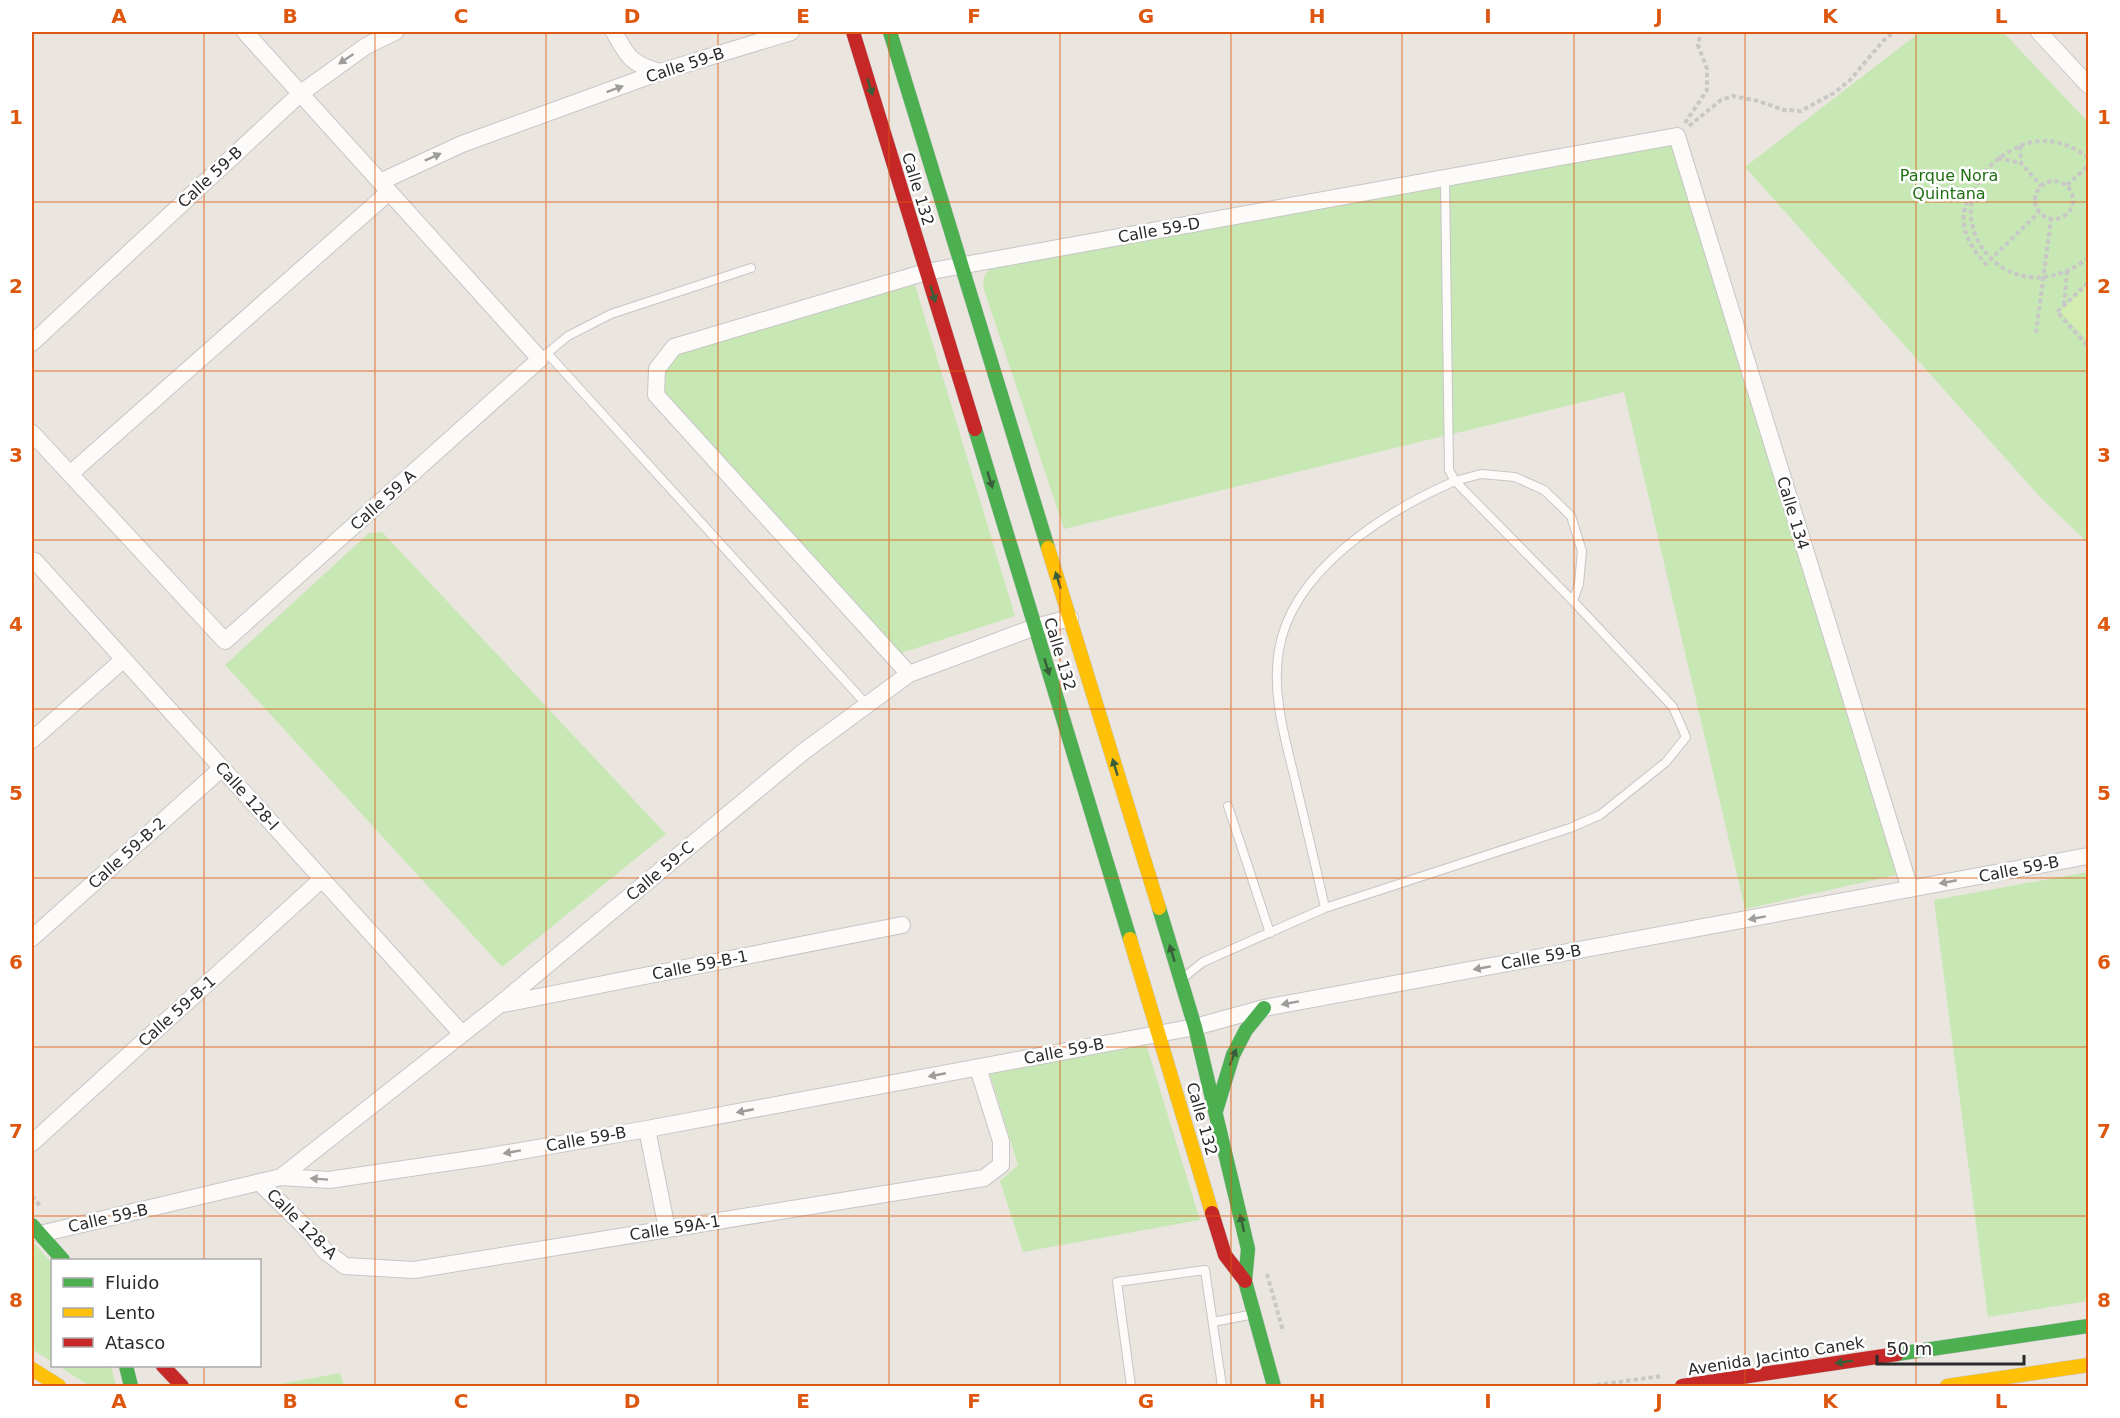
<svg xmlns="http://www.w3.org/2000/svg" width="2120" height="1418" font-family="'DejaVu Sans',sans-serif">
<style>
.green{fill:#c7e8b4}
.pitch{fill:#d3edb1}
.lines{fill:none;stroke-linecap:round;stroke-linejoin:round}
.lane-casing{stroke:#c7c5c5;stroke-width:10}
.street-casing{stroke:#c7c5c5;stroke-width:18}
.fast-casing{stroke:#c7c5c5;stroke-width:15}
.slow-casing{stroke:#c7c5c5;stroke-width:15}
.jam-casing{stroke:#c7c5c5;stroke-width:15}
.path{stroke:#c8c8c7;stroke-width:4;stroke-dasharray:4.5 3;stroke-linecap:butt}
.lane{stroke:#fcfbfa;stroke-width:8}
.street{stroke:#fcfbfa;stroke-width:16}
.fast{stroke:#4caf50;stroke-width:14}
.slow{stroke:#ffc107;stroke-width:14}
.jam{stroke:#c62828;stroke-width:14}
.oneway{fill:#9e9d9c}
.oneway2{fill:#385f39}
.grid{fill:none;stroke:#de570e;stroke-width:1.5;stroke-opacity:0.55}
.labels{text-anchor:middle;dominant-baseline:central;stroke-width:5;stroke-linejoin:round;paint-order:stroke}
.street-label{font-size:16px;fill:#2a2a2a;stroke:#fff}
.park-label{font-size:16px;fill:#206f12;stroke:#fff}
.neatline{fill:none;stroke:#de570e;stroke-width:2}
.grid-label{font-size:20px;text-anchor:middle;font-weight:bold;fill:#de570e}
</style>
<rect width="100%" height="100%" fill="#eae6df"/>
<path class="green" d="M 1920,32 L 2003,32 L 2088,122 L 2088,543 L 2041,498 L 1745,167 Z
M 1677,136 L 1905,873 L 1745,909 L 1624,392 L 1064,529 L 984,290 C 982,277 985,273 995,265 Z
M 915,285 L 1015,616 L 892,656 L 656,395 L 674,347 Z
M 382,532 L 666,834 L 502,967 L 225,665 L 369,533 Z
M 2088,872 L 2088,1301 L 1988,1317 L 1934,900 Z
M 1146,1044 L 1200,1220 L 1023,1252 L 1000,1181 L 1018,1165 L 989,1071 Z
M 32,1241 L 52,1263 L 52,1362 L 32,1349 Z
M 58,1366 L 111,1366 L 116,1386 L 90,1386 Z
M 340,1373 L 344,1386 L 270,1386 Z"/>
<path class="pitch" d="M 2088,284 L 2088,341 L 2060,311 Z"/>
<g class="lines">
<g class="lane-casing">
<path id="lane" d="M 1445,178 L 1449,470 L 1455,481 L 1481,474 L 1515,477 L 1544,490 L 1571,516 L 1582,551 L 1579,584 L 1573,601
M 547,353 L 867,705
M 545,355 L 568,336 L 611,314 L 751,268
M 1228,806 L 1270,933
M 1183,978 L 1203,962 L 1325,908 C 1316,867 1306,826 1296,784 C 1286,742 1271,694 1279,650 C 1292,570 1386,511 1455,481 L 1573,601 L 1673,707 L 1686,737 L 1666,762 L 1600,815 L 1570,828 L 1325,908
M 1213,1322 L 1254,1314
M 1131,1386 L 1117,1282 L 1205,1270 L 1222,1386"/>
</g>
<g class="street-casing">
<path id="street" d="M 614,32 C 627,56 632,65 660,72
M 2039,32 L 2088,85
M 380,182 L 462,144 L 660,72 L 791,32
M 32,343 L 301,93 L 366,46 L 395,32
M 32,433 L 225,641 L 540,359 L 245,32
M 70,474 L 389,192
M 32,560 L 35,561 L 462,1034
M 909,674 L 656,395 L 657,369 L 674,347 L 926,272 L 1677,136 L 1910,889
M 32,740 L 124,659
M 32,938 L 222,768
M 503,1004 L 902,925
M 647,1129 L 667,1229
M 32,1143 L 322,879
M 281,1177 L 499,1005 L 803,752 L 909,674 L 1035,627 L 1070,618
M 259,1182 L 311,1233 L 325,1251 L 345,1266 L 414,1270 L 984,1178 L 1001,1165 L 1001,1141 L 978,1068
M 40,1234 L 281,1177 L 329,1180 L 485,1157 L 647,1129 L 1195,1027 L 1264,1008 L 2088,856"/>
</g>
<g class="fast-casing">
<path id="fast" d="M 890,32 L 1048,548
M 975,429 L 1130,939
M 1159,908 L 1195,1027 L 1248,1249 L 1245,1281 L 1274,1386
M 1216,1111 L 1233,1055 L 1246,1030 L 1264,1008
M 32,1225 L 63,1260
M 1897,1354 L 2088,1326
M 126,1366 L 131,1386"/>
</g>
<g class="slow-casing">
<path id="slow" d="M 1048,548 L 1159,908
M 1130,939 L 1212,1213
M 32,1369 L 59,1386
M 1947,1386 L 2088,1365"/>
</g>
<g class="jam-casing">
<path id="jam" d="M 853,32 L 975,429
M 1212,1213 L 1225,1255 L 1245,1281
M 163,1366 L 182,1386
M 1682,1386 L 1897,1354"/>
</g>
<path class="path" d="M 1685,123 L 1707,90 L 1707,69 L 1698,45 L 1701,32
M 1689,126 L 1721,100 L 1733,96 L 1758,101 L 1784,110 L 1801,111 L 1834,93 L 1850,80 L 1883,41 L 1894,32
M 2020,146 L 2021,163 L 2041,186
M 1998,158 L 2021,163
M 2088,158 C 2070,143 2043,135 2020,146 C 1914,194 1999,327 2088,258
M2035 200a19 19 0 1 1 38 0a19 19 0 1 1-38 0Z
M 2067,185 L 2088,166
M 1971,194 C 1955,220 1967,244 1986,264 L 2039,212
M 2088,283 L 2057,312 L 2088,346
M 2064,305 L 2067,271
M 2036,333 L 2051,219
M 32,1196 L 40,1206
M 1267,1274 L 1283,1331
M 1589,1386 L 1662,1376"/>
<use href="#lane" class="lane"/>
<use href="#street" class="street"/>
<use href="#fast" class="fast"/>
<use href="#slow" class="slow"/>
<use href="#jam" class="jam"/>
</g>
<defs><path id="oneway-solid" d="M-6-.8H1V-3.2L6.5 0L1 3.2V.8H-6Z" transform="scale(1.5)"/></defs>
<g class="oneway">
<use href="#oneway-solid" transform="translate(346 59) rotate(146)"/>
<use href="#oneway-solid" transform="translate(615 89) rotate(-20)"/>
<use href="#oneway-solid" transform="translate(433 157) rotate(-24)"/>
<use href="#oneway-solid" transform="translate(1948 882) rotate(169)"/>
<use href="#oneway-solid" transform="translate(1757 918) rotate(170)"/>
<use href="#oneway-solid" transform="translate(1482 968) rotate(170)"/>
<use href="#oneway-solid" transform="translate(1290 1003) rotate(170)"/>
<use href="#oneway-solid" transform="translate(937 1075) rotate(169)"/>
<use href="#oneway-solid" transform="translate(745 1111) rotate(169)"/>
<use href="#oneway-solid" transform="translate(512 1152) rotate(170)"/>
<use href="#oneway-solid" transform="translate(319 1179) rotate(-176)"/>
</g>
<g class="oneway2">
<use href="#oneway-solid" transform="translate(870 87) rotate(73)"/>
<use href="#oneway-solid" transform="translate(933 294) rotate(73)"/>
<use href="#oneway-solid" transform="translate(990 480) rotate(73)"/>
<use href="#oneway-solid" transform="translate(1058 580) rotate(-107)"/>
<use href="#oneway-solid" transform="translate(1047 667) rotate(73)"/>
<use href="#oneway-solid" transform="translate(1115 767) rotate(-107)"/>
<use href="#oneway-solid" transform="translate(1172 953) rotate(-107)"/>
<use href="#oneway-solid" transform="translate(1233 1057) rotate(-68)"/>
<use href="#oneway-solid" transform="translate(1242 1223) rotate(-103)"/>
<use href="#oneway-solid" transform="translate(1844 1362) rotate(171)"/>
</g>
<path class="grid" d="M 204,32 L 204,1260M 375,32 L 375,1386M 546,32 L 546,1386M 718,32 L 718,1386M 889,32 L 889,1386M 1060,32 L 1060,1386M 1231,32 L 1231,1386M 1402,32 L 1402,1386M 1574,32 L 1574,1386M 1745,32 L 1745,1386M 1916,32 L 1916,1386M 32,202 L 2088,202M 32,371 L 2088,371M 32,540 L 2088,540M 32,709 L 2088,709M 32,878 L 2088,878M 32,1047 L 2088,1047M 32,1216 L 2088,1216M 204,1366 L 204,1386"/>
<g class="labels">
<g class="street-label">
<text transform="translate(685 65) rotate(-18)">Calle 59-B</text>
<text transform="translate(210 177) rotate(-43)">Calle 59-B</text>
<text transform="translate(918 189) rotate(73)">Calle 132</text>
<text transform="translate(1159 230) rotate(-10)">Calle 59-D</text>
<text transform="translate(383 500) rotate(-42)">Calle 59 A</text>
<text transform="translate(1793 513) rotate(73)">Calle 134</text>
<text transform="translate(1060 654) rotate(73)">Calle 132</text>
<text transform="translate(247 796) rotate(48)">Calle 128-I</text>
<text transform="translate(127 853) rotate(-42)">Calle 59-B-2</text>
<text transform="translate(2019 869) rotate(-11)">Calle 59-B</text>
<text transform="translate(660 871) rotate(-40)">Calle 59-C</text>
<text transform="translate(1541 957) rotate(-10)">Calle 59-B</text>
<text transform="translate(700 965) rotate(-11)">Calle 59-B-1</text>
<text transform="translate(177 1011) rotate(-42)">Calle 59-B-1</text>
<text transform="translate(1064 1051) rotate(-11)">Calle 59-B</text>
<text transform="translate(1202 1119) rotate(74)">Calle 132</text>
<text transform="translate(586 1139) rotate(-10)">Calle 59-B</text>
<text transform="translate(108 1218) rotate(-13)">Calle 59-B</text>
<text transform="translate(302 1224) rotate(45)">Calle 128-A</text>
<text transform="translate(675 1228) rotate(-9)">Calle 59A-1</text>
<text transform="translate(1776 1356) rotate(-9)">Avenida Jacinto Canek</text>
</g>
<g class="park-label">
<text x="1949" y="175">Parque Nora<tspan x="1949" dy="18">Quintana</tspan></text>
</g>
</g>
<rect width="2120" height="1418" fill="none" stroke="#ffffff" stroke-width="66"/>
<rect x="51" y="1259" width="210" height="108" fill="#ffffff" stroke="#aaaaaa" stroke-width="1.5"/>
<rect x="63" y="1278" width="30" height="9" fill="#4caf50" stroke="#aaaaaa" stroke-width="1.5"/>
<text x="105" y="1289" font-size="18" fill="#2a2a2a">Fluido</text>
<rect x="63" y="1308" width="30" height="9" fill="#ffc107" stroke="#aaaaaa" stroke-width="1.5"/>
<text x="105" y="1319" font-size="18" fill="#2a2a2a">Lento</text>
<rect x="63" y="1338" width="30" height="9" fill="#c62828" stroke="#aaaaaa" stroke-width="1.5"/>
<text x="105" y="1349" font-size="18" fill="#2a2a2a">Atasco</text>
<path d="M1877 1355v9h147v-9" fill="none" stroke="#2a2a2a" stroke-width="3"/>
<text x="1886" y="1355" font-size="18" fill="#2a2a2a" stroke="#ffffff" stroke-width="4.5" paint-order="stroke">50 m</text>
<rect x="33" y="33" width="2054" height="1352" class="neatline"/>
<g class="grid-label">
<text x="119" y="23">A</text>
<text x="290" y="23">B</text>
<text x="461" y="23">C</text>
<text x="632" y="23">D</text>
<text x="803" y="23">E</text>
<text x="974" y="23">F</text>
<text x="1146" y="23">G</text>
<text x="1317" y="23">H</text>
<text x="1488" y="23">I</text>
<text x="1659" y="23">J</text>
<text x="1830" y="23">K</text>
<text x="2001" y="23">L</text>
<text x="16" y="124">1</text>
<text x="2104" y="124">1</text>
<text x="16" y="293">2</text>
<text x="2104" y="293">2</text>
<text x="16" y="462">3</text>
<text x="2104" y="462">3</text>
<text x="16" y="631">4</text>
<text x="2104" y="631">4</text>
<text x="16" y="800">5</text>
<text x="2104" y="800">5</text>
<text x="16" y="969">6</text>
<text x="2104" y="969">6</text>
<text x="16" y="1138">7</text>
<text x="2104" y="1138">7</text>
<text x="16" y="1307">8</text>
<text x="2104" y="1307">8</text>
<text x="119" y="1408">A</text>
<text x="290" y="1408">B</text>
<text x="461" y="1408">C</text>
<text x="632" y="1408">D</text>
<text x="803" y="1408">E</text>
<text x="974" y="1408">F</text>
<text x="1146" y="1408">G</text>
<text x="1317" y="1408">H</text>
<text x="1488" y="1408">I</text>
<text x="1659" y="1408">J</text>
<text x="1830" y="1408">K</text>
<text x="2001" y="1408">L</text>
</g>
</svg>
